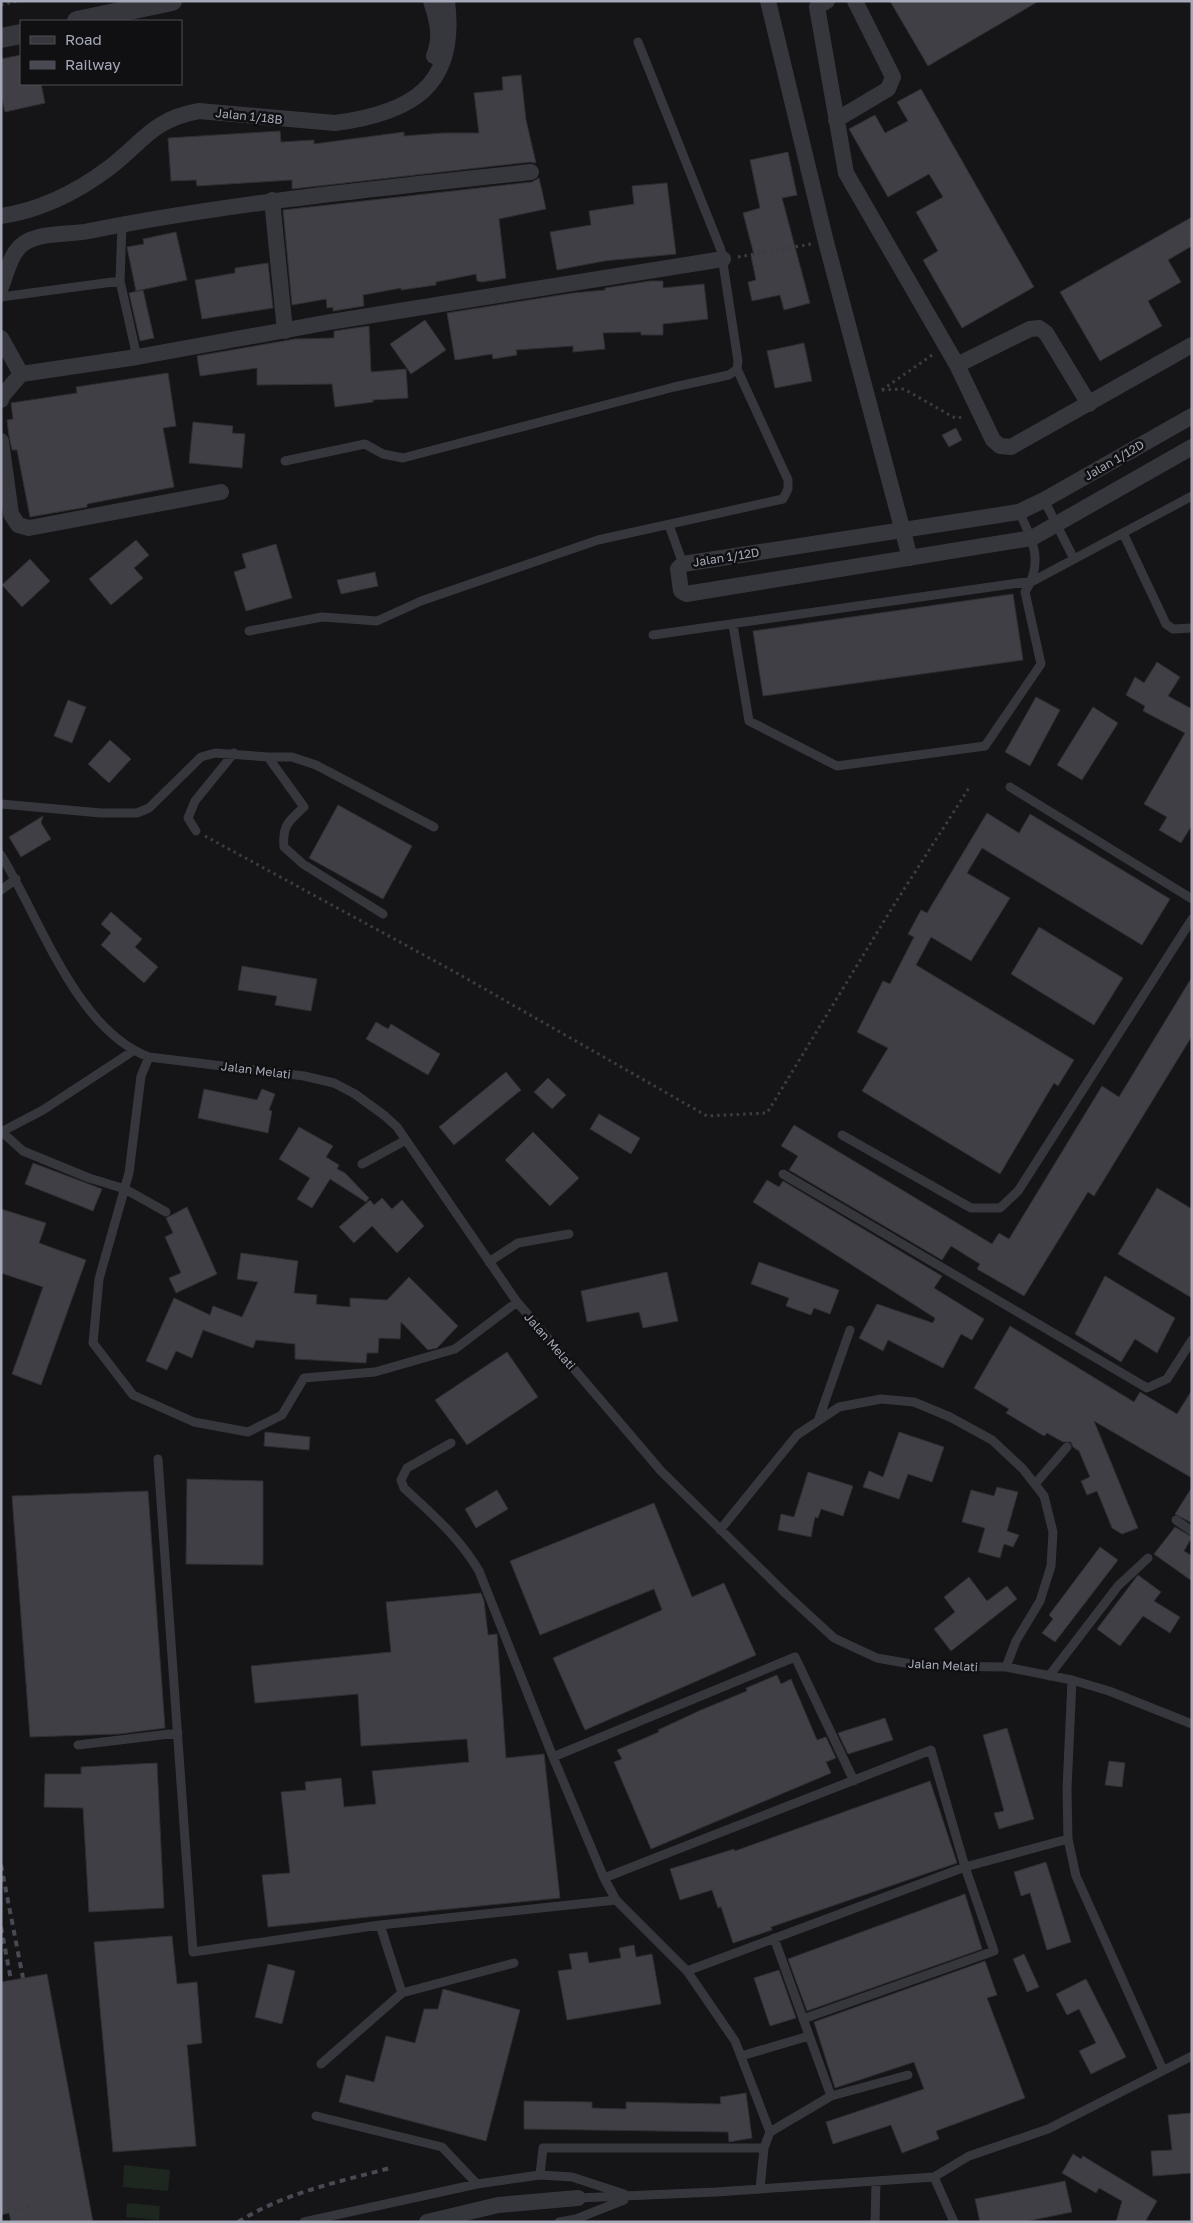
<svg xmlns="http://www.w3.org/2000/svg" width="1193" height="2223" font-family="'Golos Text',sans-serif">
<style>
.green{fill:#1d261f}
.building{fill:#3f3f45;stroke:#2f2f33}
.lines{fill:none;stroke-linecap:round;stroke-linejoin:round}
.path{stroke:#3c3d44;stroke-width:3;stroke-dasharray:2.5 4;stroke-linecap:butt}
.service{stroke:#36363d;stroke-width:9}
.minor{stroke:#36363d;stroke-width:16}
.tertiary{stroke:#36363d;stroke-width:20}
.rail{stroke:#484952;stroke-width:4;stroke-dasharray:6 5;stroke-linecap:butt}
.labels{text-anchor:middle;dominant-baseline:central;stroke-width:5;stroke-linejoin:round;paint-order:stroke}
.street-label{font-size:12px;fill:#a6a9b9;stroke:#101012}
</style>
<rect width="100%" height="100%" fill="#151517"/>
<path class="green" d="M 124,2165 L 170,2170 L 168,2191 L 123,2187 Z
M 127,2203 L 160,2206 L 159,2220 L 126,2217 Z"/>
<path class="building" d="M 890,1 L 1039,1 L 928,66 Z
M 21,55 L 21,84 L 41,84 L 45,103 L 5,112 L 1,96 L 1,59 Z
M 521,75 L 526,120 L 536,163 L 530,162 L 292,189 L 292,180 L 197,186 L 196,180 L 171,181 L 168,138 L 280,131 L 281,142 L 314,140 L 314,144 L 404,132 L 404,136 L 443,133 L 479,133 L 474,93 L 503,90 L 502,77 Z
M 921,89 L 1034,287 L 962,328 L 923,260 L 938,251 L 916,212 L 943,197 L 929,174 L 888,197 L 849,129 L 875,115 L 885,133 L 908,121 L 897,102 Z
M 788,152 L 797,195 L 782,198 L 810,303 L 784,310 L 780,295 L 752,301 L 748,282 L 756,280 L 751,256 L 754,255 L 743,213 L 760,208 L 750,160 Z
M 539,178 L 546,209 L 499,219 L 506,278 L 482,282 L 477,281 L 476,274 L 436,282 L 436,285 L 401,290 L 401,288 L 363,295 L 364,306 L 333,311 L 333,307 L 327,308 L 326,299 L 292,305 L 283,210 L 532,182 Z
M 667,183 L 676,254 L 604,261 L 557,270 L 550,232 L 591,225 L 589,211 L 634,204 L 632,186 Z
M 1192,217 L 1192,246 L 1168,260 L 1181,282 L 1148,301 L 1162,326 L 1100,361 L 1060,292 Z
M 176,232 L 187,280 L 136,291 L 127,247 L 144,244 L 143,239 Z
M 268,263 L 273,308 L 202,319 L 195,280 L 235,273 L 235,268 Z
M 650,281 L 663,281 L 663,288 L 704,284 L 708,319 L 663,324 L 663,335 L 641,335 L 641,332 L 603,333 L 605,349 L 573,352 L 573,346 L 516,350 L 517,355 L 493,359 L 492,354 L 455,360 L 447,313 L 573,293 L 605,290 L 605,288 Z
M 143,290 L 154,338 L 140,341 L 129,293 Z
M 425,320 L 446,350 L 411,374 L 390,344 Z
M 369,326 L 371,372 L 406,369 L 408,398 L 373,400 L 373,402 L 335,407 L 332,384 L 257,385 L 257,368 L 200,376 L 197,356 L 295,339 L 334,338 L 334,331 Z
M 804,343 L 812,381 L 775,388 L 767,351 Z
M 168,373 L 176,426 L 163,428 L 174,487 L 87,504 L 87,507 L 30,517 L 17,450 L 12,450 L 9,436 L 7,420 L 13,419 L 11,403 L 77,393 L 76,387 Z
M 193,422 L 233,426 L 232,433 L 245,434 L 242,468 L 189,463 Z
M 956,428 L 962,440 L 949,447 L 942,435 Z
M 136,540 L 149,555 L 134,568 L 143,578 L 111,605 L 89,579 Z
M 276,544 L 292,598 L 246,611 L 234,572 L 246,568 L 242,554 Z
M 30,559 L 50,581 L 22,607 L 2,585 Z
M 375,572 L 378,586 L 341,594 L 337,580 Z
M 1013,594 L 1023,660 L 763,696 L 753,631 Z
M 1157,662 L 1180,677 L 1168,696 L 1192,709 L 1192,825 L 1181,843 L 1159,830 L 1167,817 L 1144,804 L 1185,733 L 1143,711 L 1145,706 L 1126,695 L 1135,677 L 1144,683 Z
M 1036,697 L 1060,710 L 1030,766 L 1005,752 Z
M 68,700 L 86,707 L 72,743 L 54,736 Z
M 1093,707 L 1118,723 L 1082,780 L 1057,765 Z
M 110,740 L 131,759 L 109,783 L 88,764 Z
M 338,805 L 412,846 L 383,899 L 309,858 Z
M 987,813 L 1019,833 L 1030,814 L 1170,899 L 1142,945 L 982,848 L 967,873 L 1010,898 L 971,961 L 931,937 L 916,965 L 1074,1060 L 1058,1086 L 1054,1083 L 1000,1174 L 862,1091 L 888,1048 L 857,1032 L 883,981 L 890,984 L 914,937 L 908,934 L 921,910 L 927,913 Z
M 43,816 L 41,823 L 51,839 L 21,857 L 9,837 Z
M 111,912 L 142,939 L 135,947 L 158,967 L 144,983 L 101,945 L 111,933 L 101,924 Z
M 1039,927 L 1123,978 L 1094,1025 L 1011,974 Z
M 242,966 L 317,979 L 311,1011 L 275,1005 L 277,996 L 238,990 Z
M 1192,977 L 1192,1036 L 1094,1196 L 1088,1192 L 1024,1296 L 977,1269 L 980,1264 L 951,1246 L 942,1260 L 789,1170 L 798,1156 L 781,1146 L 794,1125 L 992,1244 L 999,1233 L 1009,1239 L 1102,1086 L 1119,1097 Z
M 376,1022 L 388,1029 L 391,1024 L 440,1054 L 428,1075 L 366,1039 Z
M 506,1072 L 521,1090 L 454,1145 L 439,1127 Z
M 548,1078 L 566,1095 L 552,1109 L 534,1092 Z
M 204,1089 L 257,1100 L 262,1089 L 275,1094 L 269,1110 L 272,1111 L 268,1133 L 198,1118 Z
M 599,1114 L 640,1138 L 631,1154 L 590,1129 Z
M 299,1127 L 333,1146 L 326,1157 L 339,1165 L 337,1169 L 345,1173 L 369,1198 L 366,1202 L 330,1179 L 312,1208 L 297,1199 L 310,1178 L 279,1159 Z
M 533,1132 L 579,1178 L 550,1206 L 505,1160 Z
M 33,1163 L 102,1189 L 93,1211 L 25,1184 Z
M 767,1180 L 779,1187 L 783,1181 L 942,1276 L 934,1288 L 984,1319 L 972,1340 L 961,1334 L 943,1368 L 888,1340 L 883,1351 L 859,1338 L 877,1304 L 933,1323 L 935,1318 L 753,1202 Z
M 1157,1188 L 1192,1209 L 1192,1298 L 1118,1254 Z
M 382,1198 L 392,1209 L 402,1200 L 424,1226 L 397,1253 L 372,1226 L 354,1243 L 339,1227 L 370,1200 L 374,1205 Z
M 187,1207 L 217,1274 L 176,1293 L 169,1278 L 181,1273 L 165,1237 L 173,1233 L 166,1218 Z
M 1,1209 L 46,1223 L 39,1243 L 86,1260 L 41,1385 L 12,1374 L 43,1287 L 1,1273 Z
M 241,1253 L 298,1261 L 294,1293 L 317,1295 L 316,1304 L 350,1307 L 350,1298 L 387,1300 L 409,1277 L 458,1326 L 437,1348 L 428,1350 L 401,1322 L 400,1339 L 379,1338 L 378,1353 L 367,1353 L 366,1363 L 295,1359 L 295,1344 L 256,1340 L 253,1348 L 203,1330 L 192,1358 L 176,1351 L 167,1370 L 146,1361 L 174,1298 L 210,1315 L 213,1306 L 242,1317 L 258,1282 L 237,1279 Z
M 759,1262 L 839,1290 L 830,1314 L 814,1308 L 811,1315 L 786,1306 L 789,1298 L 751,1284 Z
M 667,1272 L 678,1321 L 643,1328 L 639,1312 L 587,1322 L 581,1291 Z
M 1105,1276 L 1175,1318 L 1157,1353 L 1135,1339 L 1121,1362 L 1075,1334 Z
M 1010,1326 L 1134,1402 L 1140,1392 L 1177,1414 L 1192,1390 L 1192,1478 L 1094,1421 L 1138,1528 L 1122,1534 L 1112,1528 L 1097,1491 L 1087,1495 L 1081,1481 L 1090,1477 L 1079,1451 L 1073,1447 L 1071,1442 L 1063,1442 L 1047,1433 L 1044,1436 L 1006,1413 L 1009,1409 L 974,1388 Z
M 507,1352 L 538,1397 L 467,1445 L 435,1400 Z
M 265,1432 L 310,1437 L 309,1450 L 264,1446 Z
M 899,1432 L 944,1447 L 932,1482 L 908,1474 L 899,1499 L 863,1487 L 869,1471 L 883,1477 Z
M 808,1472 L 853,1486 L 843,1516 L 821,1509 L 818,1518 L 815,1517 L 811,1537 L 778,1530 L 781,1514 L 794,1517 Z
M 187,1479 L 263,1481 L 263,1565 L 186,1564 Z
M 997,1487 L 1018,1492 L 1007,1531 L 1019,1535 L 1013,1547 L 1004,1544 L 1000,1558 L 978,1552 L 985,1528 L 962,1522 L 971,1490 L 994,1496 Z
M 1192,1487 L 1192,1523 L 1175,1514 Z
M 497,1490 L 508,1509 L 476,1528 L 465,1509 Z
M 148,1491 L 165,1728 L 119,1734 L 30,1737 L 12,1496 Z
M 654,1503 L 692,1597 L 724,1583 L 756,1655 L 585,1730 L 553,1658 L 662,1610 L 654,1589 L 540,1635 L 510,1561 Z
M 1175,1527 L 1192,1537 L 1184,1551 L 1192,1556 L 1192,1581 L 1154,1554 Z
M 1100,1547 L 1118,1560 L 1055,1642 L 1042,1633 L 1053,1619 L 1049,1615 Z
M 1138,1575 L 1161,1592 L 1154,1601 L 1180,1617 L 1170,1633 L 1143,1616 L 1120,1646 L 1097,1629 Z
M 969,1577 L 987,1601 L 1007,1586 L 1017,1599 L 951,1651 L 934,1629 L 955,1612 L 944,1597 Z
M 481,1593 L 484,1601 L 488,1635 L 497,1634 L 506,1758 L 544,1754 L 560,1898 L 268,1927 L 262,1875 L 290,1873 L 281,1792 L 306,1790 L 305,1782 L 341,1778 L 344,1807 L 376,1804 L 372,1771 L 469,1762 L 467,1739 L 361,1746 L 358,1694 L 255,1703 L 251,1666 L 391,1652 L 386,1602 Z
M 777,1675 L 781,1684 L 791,1679 L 817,1740 L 826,1737 L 836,1758 L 826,1762 L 831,1773 L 651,1849 L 614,1762 L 622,1759 L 617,1750 L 659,1732 L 658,1730 L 701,1710 L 747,1691 L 746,1688 Z
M 885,1718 L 893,1740 L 848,1754 L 838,1733 Z
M 1007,1728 L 1034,1819 L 999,1829 L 994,1813 L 1004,1811 L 983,1735 Z
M 1109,1761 L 1125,1763 L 1122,1787 L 1105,1785 Z
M 157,1763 L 164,1908 L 89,1912 L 83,1808 L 44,1807 L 45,1774 L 81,1774 L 81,1767 Z
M 930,1781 L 957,1863 L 771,1927 L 772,1930 L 733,1943 L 721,1907 L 718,1908 L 712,1890 L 680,1900 L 670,1869 L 734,1849 L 735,1851 Z
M 1046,1862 L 1071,1942 L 1047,1950 L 1030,1893 L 1021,1896 L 1014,1872 Z
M 965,1894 L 982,1949 L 807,2011 L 788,1959 Z
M 172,1936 L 177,1984 L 197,1982 L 202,2043 L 187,2045 L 196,2146 L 113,2152 L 94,1942 Z
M 634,1945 L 636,1957 L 652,1954 L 661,2004 L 567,2020 L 558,1971 L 572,1969 L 569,1954 L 587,1952 L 589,1963 L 621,1958 L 619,1948 Z
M 1024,1954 L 1039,1987 L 1027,1992 L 1013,1959 Z
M 985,1961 L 997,1995 L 987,1998 L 1025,2098 L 936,2131 L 939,2139 L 902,2153 L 891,2125 L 833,2144 L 826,2122 L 924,2089 L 914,2062 L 835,2088 L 814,2022 Z
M 268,1964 L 295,1971 L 282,2024 L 255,2017 Z
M 779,1970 L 796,2018 L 770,2026 L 754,1978 Z
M 47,1974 L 93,2222 L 11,2222 L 9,2213 L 1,2215 L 1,1982 Z
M 1086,1979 L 1126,2057 L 1091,2074 L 1079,2051 L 1096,2043 L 1079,2009 L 1067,2015 L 1056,1994 Z
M 443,1989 L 520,2010 L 486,2141 L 339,2102 L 346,2075 L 374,2082 L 386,2036 L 415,2043 L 424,2009 L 438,2009 Z
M 746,2093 L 752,2138 L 729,2142 L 728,2132 L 524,2129 L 524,2101 L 592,2102 L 592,2108 L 626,2109 L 626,2102 L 721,2104 L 720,2097 Z
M 1192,2113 L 1192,2173 L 1153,2176 L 1151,2151 L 1172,2150 L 1168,2115 Z
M 1073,2154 L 1081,2159 L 1083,2156 L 1157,2201 L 1145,2222 L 1116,2222 L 1122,2201 L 1099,2188 L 1096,2193 L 1062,2173 Z
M 1065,2181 L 1072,2212 L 1023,2222 L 980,2222 L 975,2199 Z"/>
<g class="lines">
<path class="path" d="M 1,5 L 17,1
M 738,257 L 811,244
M 882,390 L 904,389 L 955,418 L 965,417
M 882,390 L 932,355
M 205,836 L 455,972 L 707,1116 L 767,1113 L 892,908 L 969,788
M 1,2212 L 33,2206"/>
<path class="service" d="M 120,281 L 122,224
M 1,297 L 120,281 L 137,357
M 285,461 L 365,444 L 383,454 L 403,458 L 674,387 L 729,375 L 737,369 L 738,361 L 721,250 L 638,42
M 1044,500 L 1074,559
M 669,525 L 683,564
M 1123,533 L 1166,624 L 1173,629 L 1192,628
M 733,625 L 749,721 L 837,766 L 985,746 L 1041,664 L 1025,592 C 1044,563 1033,540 1019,512
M 249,631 L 322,617 L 377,621 L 421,601 L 598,540 L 783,499 L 788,489 L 788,480 L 737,369
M 653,635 L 1033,581 L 1192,496
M 268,757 L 292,757 L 316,765 L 434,827
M 1010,787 L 1192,899
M 1,804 L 101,813 L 137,813 L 149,808 L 201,757 L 215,753 L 268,757 L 304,807 C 289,821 282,825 284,847 L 303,864 L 383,914
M 196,831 L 188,818 L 195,801 L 234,753
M 1,855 C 40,918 76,1030 149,1057 L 304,1076 L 334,1083 L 355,1094 L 385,1116 L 397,1127 L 517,1302 L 661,1471 L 785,1593 L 834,1638 L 877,1658 L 922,1666 L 1006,1667 L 1072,1680 L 1109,1691 L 1192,1724
M 1,890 L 16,879
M 149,1057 L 141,1076 L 129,1173 L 99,1279 L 93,1343 L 133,1395 L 194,1422 L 248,1432 L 282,1415 L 304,1378 L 375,1372 L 455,1349 L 517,1302
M 1,1132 L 43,1110 L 133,1051
M 2,1132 L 23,1151 L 89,1178 L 125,1189 L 166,1212
M 842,1135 L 971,1208 L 1000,1208 L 1018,1191 L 1192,919
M 362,1164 L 406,1140
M 783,1174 L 1147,1388 L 1167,1379 L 1192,1340
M 489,1262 L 518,1243 L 569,1234
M 818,1421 L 850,1330
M 451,1443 L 407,1468 L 401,1480 L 404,1488 C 432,1514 460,1538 479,1571 L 553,1757 L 604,1878 L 616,1900 L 687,1971 L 735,2041 L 770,2132 L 764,2148 L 760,2189
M 158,1459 L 193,1952 L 380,1925 L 616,1900
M 1035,1484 L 1067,1447
M 1176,1520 L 1192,1531
M 720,1530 L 797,1435 L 839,1407 L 881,1399 L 914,1402 L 950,1417 L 992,1440 L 1023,1469 L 1044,1496 L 1053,1532 L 1051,1566 L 1040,1601 L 1016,1641 L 1006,1667
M 1049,1676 L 1118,1586 L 1148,1558
M 1072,1680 L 1067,1789 L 1068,1839 L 1076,1876 L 1163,2070
M 78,1745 L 178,1733
M 553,1757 L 795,1657 L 854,1781
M 604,1878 L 931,1750 L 965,1867 L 994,1951 L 803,2019
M 687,1971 L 965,1867 L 1068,1839
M 402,1993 L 514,1963
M 741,2056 L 809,2036
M 321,2064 L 402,1993 L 380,1925
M 831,2096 L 908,2075
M 316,2116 L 442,2147 L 477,2184
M 770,2132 L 831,2096 L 774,1938
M 540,2175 L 543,2148 L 764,2148
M 934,2177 L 954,2222
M 578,2198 L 716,2192 L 934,2177 L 969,2156 L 1048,2129 L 1192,2056
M 304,2222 L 477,2184 L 540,2175 L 572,2177 L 624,2194
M 559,2222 L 576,2219 L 624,2200
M 875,2222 L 876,2182"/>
<path class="minor" d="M 431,1 C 437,19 442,37 434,56
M 768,1 L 826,242 L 910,558
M 827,1 L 817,7 L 846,173 L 957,365 L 993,440 L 1000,446 L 1011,447 L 1192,345
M 836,120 L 888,89 L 893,77 L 855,1
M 272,200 L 285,331
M 1,216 C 42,210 77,192 109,168 C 143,142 153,119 199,111 L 335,123 C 412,113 458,86 447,1
M 1,287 C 7,273 11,250 26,242 C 44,232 70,235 89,231 C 235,202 383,188 531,172
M 1,338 L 21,374 L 137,357 L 330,322 L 723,259
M 957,365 L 1030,329 L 1039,328 L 1046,333 L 1089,404
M 1,400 L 3,395 L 21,374
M 1192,416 L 1044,500 L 1019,512 L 683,564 L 678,569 L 681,591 L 686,594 L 1032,538 L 1192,447
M 1,441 L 11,514 L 18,525 L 29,528 L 221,492
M 427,2222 L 498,2205 L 578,2198"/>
<path class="tertiary" d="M 77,21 L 172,1
M 1,38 L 21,34"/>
<path class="rail" d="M 1,1865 L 23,1978
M 1,1927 L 11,1980
M 238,2222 C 284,2193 338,2182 390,2168"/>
</g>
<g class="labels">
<g class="street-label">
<text transform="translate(249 116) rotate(6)">Jalan 1/18B</text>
<text transform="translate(1114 460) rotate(-30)">Jalan 1/12D</text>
<text transform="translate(726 557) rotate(-9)">Jalan 1/12D</text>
<text transform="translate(256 1070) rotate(7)">Jalan Melati</text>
<text transform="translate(550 1341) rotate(49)">Jalan Melati</text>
<text transform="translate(943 1665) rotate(3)">Jalan Melati</text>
</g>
</g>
<rect width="1193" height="2223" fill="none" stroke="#a6a9b9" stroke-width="5"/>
<rect x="20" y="20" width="162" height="65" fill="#101012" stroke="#4c4d55"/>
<rect x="30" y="36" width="25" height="8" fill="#36363d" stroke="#4c4d55"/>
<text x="65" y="45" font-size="15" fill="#a6a9b9">Road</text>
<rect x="30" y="61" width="25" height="8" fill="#484952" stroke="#4c4d55"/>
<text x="65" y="70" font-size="15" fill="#a6a9b9">Railway</text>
</svg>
